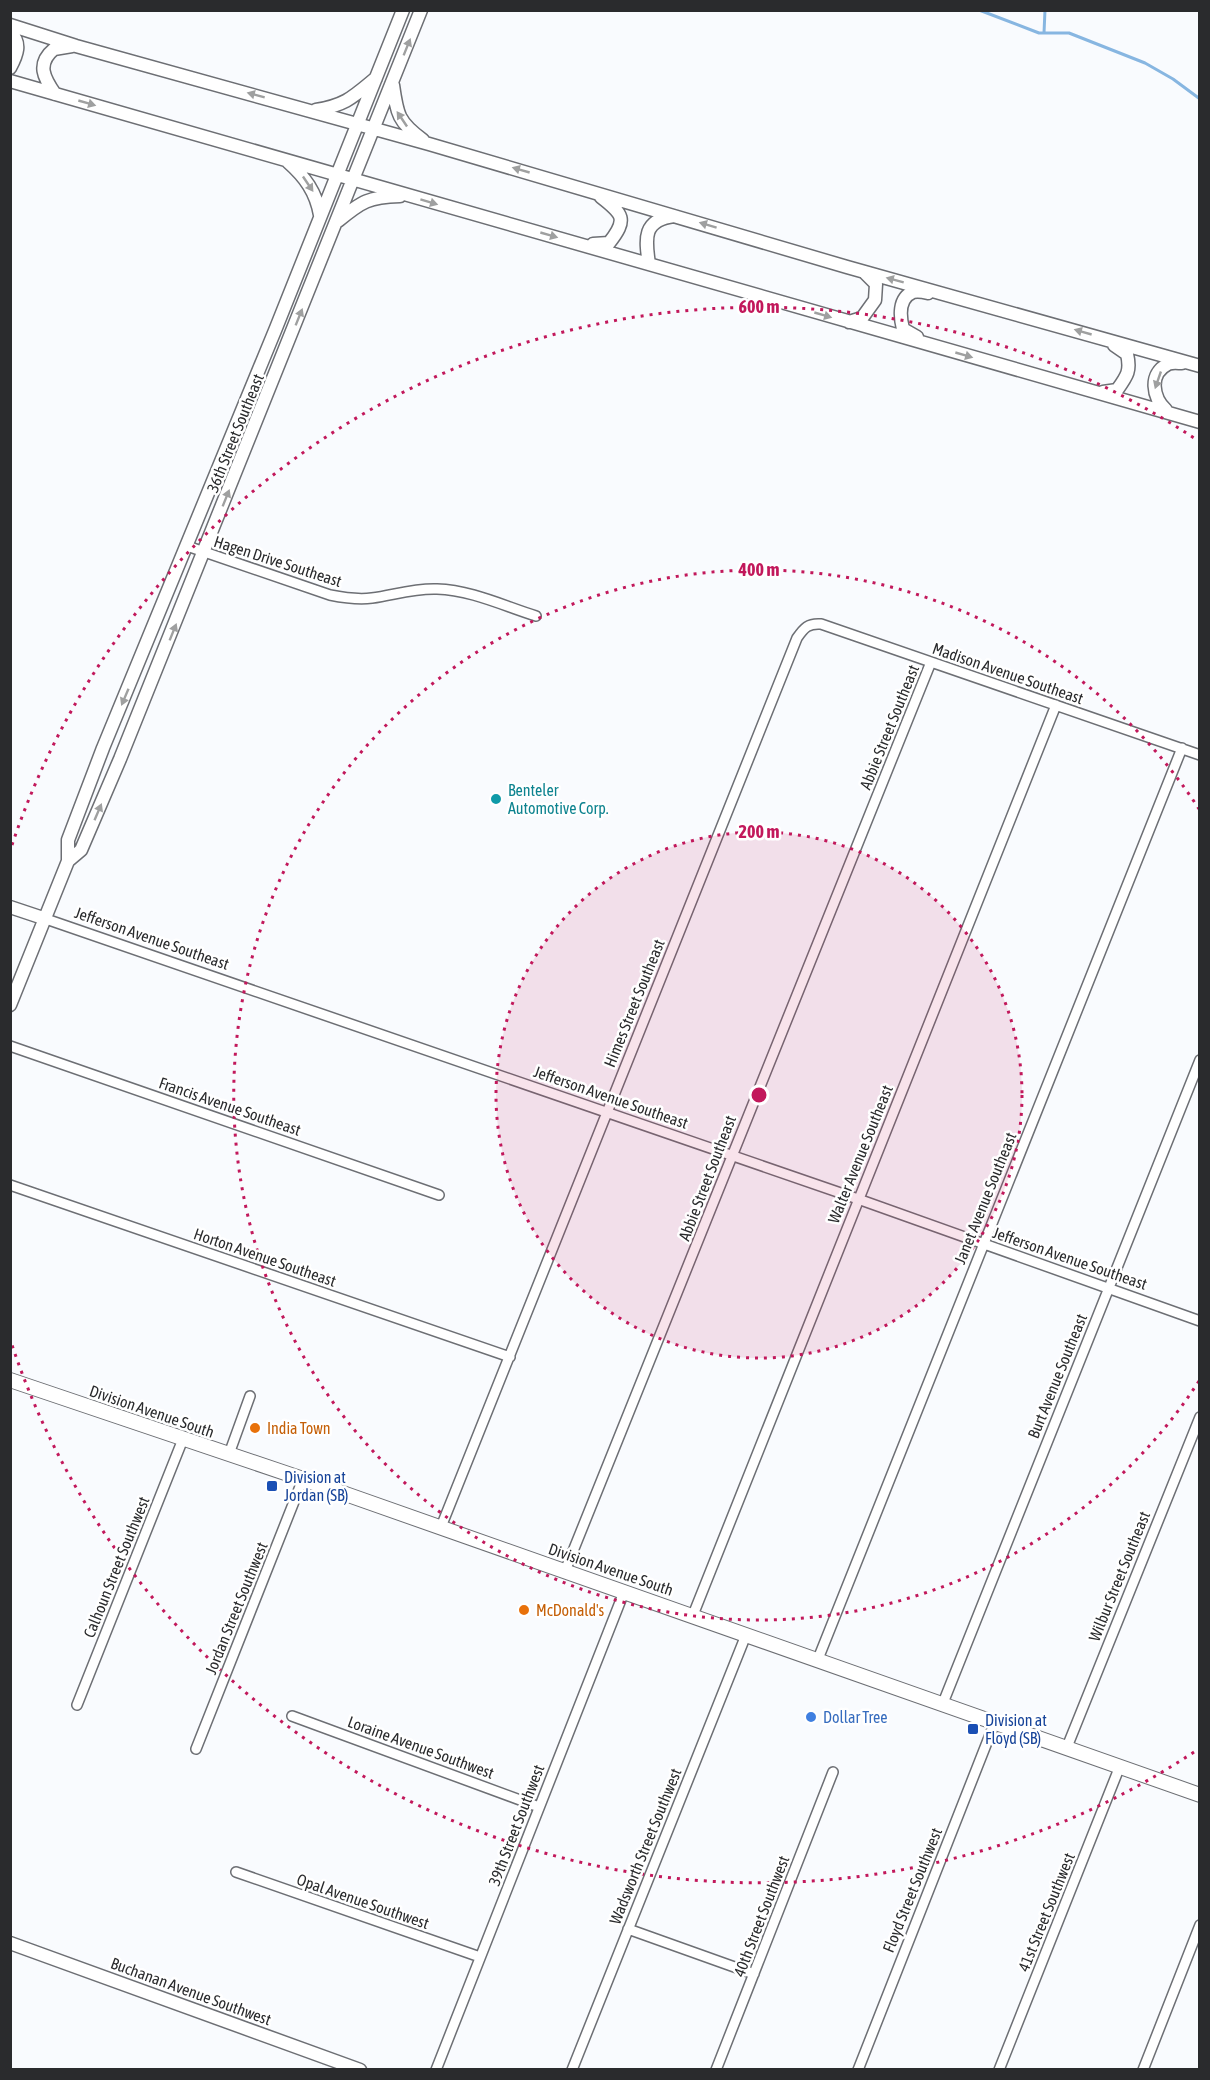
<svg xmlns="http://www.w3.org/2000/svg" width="1210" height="2080" font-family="'Asap Condensed',sans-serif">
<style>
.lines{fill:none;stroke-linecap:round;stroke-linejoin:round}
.stream{stroke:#87b6e1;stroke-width:3}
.street-casing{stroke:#6d6f74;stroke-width:12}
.secondary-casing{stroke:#6d6f74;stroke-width:15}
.primary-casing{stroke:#6d6f74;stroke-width:16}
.street{stroke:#fff;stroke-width:9}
.secondary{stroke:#fff;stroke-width:12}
.primary{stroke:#fff;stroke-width:14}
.oneway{fill:#9fa0a0}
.ring{fill:none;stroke:#c2185b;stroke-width:3;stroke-dasharray:3 6}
.culture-dot{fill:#0f9aa8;stroke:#fff;stroke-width:2}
.food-dot{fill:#e8710a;stroke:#fff;stroke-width:2}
.transit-dot{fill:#1a4fb4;stroke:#fff;stroke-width:2}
.shop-dot{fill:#3f7fe0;stroke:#fff;stroke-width:2}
.labels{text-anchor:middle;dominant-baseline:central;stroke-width:5;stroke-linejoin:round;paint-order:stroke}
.street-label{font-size:16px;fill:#2a2b2d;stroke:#fff}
.culture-label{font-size:16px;fill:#0d838f;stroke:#fff;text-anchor:start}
.food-label{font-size:16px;fill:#c56008;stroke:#fff;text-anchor:start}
.transit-label{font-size:16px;fill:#164399;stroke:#fff;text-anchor:start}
.shop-label{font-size:16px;fill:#366cbe;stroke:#fff;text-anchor:start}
.centre{fill:#c2185b;stroke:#fff;stroke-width:3}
.ring-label{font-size:18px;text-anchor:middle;font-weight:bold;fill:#c2185b;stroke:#fff;stroke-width:5;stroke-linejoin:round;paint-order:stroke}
</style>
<rect width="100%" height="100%" fill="#f9fbfe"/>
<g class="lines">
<path class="stream" d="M 979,10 L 1039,33 L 1069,33 L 1145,63 L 1173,79 L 1200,99
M 1044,33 L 1045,10"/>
<g class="street-casing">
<path id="street" d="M 187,546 L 330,595 C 345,598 358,600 372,598 C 394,595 414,588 437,589 C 471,590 504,606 536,616
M 46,919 L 858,1199 L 1200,1321
M 10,1046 L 439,1195
M 10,1185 L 510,1357
M 229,1454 L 250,1396
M 441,1527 L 797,638 C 804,628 808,623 821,624 L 1200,755
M 565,1571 L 931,662
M 693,1615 L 1056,705
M 818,1659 L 1182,748
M 943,1703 L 1200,1060
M 77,1705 L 183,1439
M 292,1716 L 539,1807
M 1067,1747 L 1200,1417
M 196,1749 L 303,1479
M 236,1872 L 480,1957
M 628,1929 L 754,1974
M 436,2070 L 624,1592
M 572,2070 L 746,1635
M 716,2070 L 833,1772
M 858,2070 L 995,1722
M 999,2070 L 1120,1766
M 1143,2070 L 1200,1925"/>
</g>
<g class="secondary-casing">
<path id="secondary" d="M 10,25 L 76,46 L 429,144 L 847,267 L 1200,366
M 10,32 C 22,43 17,55 10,68
M 10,81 L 1200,422
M 393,85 C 397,114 398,122 423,140
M 55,94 C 44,78 36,64 54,49 L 72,46
M 316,110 C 346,105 353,97 376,78
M 288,162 C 305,177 316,192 320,215
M 338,221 C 362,201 369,197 400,196
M 593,244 L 609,243 C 628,219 623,214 601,197
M 649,264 C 645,238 643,220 674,216
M 849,322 L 862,318 L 875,300 L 876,284 L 864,272
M 917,337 L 903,329 C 900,317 898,298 913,292 C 917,291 924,292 928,293
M 1103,392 L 1117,390 C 1127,376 1131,371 1127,354 L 1114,345
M 1166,410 C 1153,398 1148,374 1168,364 C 1172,362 1178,363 1182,363
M 68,861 L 81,850 L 120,759 L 421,10
M 10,907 L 46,919
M 10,1005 L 68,861 L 68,840 L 103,748 L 276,328 L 403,10
M 10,1943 L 360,2070"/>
</g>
<g class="primary-casing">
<path id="primary" d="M 10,1380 L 303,1479 L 1200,1795"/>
</g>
<use href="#street" class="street"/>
<use href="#secondary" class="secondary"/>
<use href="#primary" class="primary"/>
</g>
<defs><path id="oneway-solid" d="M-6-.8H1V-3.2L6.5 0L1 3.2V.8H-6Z" transform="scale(1.5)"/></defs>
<g class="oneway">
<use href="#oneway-solid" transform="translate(407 47) rotate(-68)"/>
<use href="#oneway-solid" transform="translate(256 95) rotate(-165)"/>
<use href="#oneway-solid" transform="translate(87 103) rotate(16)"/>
<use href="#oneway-solid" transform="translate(402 119) rotate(-124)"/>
<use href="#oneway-solid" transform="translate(521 170) rotate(-164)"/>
<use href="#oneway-solid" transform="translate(308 184) rotate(56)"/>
<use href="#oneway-solid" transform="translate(429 202) rotate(17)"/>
<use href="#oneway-solid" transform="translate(708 225) rotate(-163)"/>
<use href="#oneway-solid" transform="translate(549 235) rotate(16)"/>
<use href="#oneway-solid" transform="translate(895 280) rotate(-165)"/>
<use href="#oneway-solid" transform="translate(823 315) rotate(16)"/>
<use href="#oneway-solid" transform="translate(299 317) rotate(-68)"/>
<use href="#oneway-solid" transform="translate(1083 332) rotate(-164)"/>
<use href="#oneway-solid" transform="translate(964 355) rotate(16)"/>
<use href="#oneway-solid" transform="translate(1158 380) rotate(109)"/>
<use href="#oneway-solid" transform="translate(226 498) rotate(-68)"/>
<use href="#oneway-solid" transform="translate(173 632) rotate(-68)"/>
<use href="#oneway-solid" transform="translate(125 697) rotate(113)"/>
<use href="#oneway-solid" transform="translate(98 812) rotate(-67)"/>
</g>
<circle cx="759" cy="1095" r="263" fill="#c2185b" fill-opacity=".12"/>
<g class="ring">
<circle cx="759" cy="1095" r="263"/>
<path d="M1199 1381A525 525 0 1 1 1199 809"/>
<path d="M1194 1752A788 788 0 0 1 12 1345M12 845A788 788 0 0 1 1194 438"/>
</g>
<circle class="culture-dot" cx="496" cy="799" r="6"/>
<g class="food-dot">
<circle cx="255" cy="1428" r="6"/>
<circle cx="524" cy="1610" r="6"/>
</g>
<g class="transit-dot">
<rect x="266" y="1480" width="12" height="12" rx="3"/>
<rect x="967" y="1723" width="12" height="12" rx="3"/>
</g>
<circle class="shop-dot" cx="811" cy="1717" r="6"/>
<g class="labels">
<g class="street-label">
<text transform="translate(235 433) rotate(-68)">36th Street Southeast</text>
<text transform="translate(278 561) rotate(18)">Hagen Drive Southeast</text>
<text transform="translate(1008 673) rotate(19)">Madison Avenue Southeast</text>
<text transform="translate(889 727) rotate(-68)">Abbie Street Southeast</text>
<text transform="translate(152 938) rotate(19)">Jefferson Avenue Southeast</text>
<text transform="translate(634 1003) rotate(-68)">Himes Street Southeast</text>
<text transform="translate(611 1097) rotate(19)">Jefferson Avenue Southeast</text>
<text transform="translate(230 1106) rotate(19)">Francis Avenue Southeast</text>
<text transform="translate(860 1154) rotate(-68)">Walter Avenue Southeast</text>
<text transform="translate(707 1178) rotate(-69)">Abbie Street Southeast</text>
<text transform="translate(985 1198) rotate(-68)">Janet Avenue Southeast</text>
<text transform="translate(265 1257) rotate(19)">Horton Avenue Southeast</text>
<text transform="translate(1070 1258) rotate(19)">Jefferson Avenue Southeast</text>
<text transform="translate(1057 1376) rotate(-68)">Burt Avenue Southeast</text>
<text transform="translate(152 1411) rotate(19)">Division Avenue South</text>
<text transform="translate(116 1567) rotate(-68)">Calhoun Street Southwest</text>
<text transform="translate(611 1569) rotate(19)">Division Avenue South</text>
<text transform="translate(1119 1576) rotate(-68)">Wilbur Street Southeast</text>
<text transform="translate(236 1608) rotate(-68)">Jordan Street Southwest</text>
<text transform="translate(421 1747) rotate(20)">Loraine Avenue Southwest</text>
<text transform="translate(516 1825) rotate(-69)">39th Street Southwest</text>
<text transform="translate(645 1846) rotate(-68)">Wadsworth Street Southwest</text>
<text transform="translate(912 1890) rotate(-68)">Floyd Street Southwest</text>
<text transform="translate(363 1901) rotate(19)">Opal Avenue Southwest</text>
<text transform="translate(1046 1912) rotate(-68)">41st Street Southwest</text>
<text transform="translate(761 1916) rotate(-69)">40th Street Southwest</text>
<text transform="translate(191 1991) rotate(20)">Buchanan Avenue Southwest</text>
</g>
<g class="culture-label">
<text x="508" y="790">Benteler<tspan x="508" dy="18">Automotive Corp.</tspan></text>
</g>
<g class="food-label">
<text x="267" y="1428">India Town</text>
<text x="536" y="1610">McDonald's</text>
</g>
<g class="transit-label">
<text x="284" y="1477">Division at<tspan x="284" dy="18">Jordan (SB)</tspan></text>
<text x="985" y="1720">Division at<tspan x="985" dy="18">Floyd (SB)</tspan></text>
</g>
<g class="shop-label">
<text x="823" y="1717">Dollar Tree</text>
</g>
</g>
<circle cx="759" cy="1095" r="9" class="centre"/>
<g class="ring-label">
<text x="759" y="313">600 m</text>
<text x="759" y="576">400 m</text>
<text x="759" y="838">200 m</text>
</g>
<rect width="1210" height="2080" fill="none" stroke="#2a2b2d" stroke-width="24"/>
</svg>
